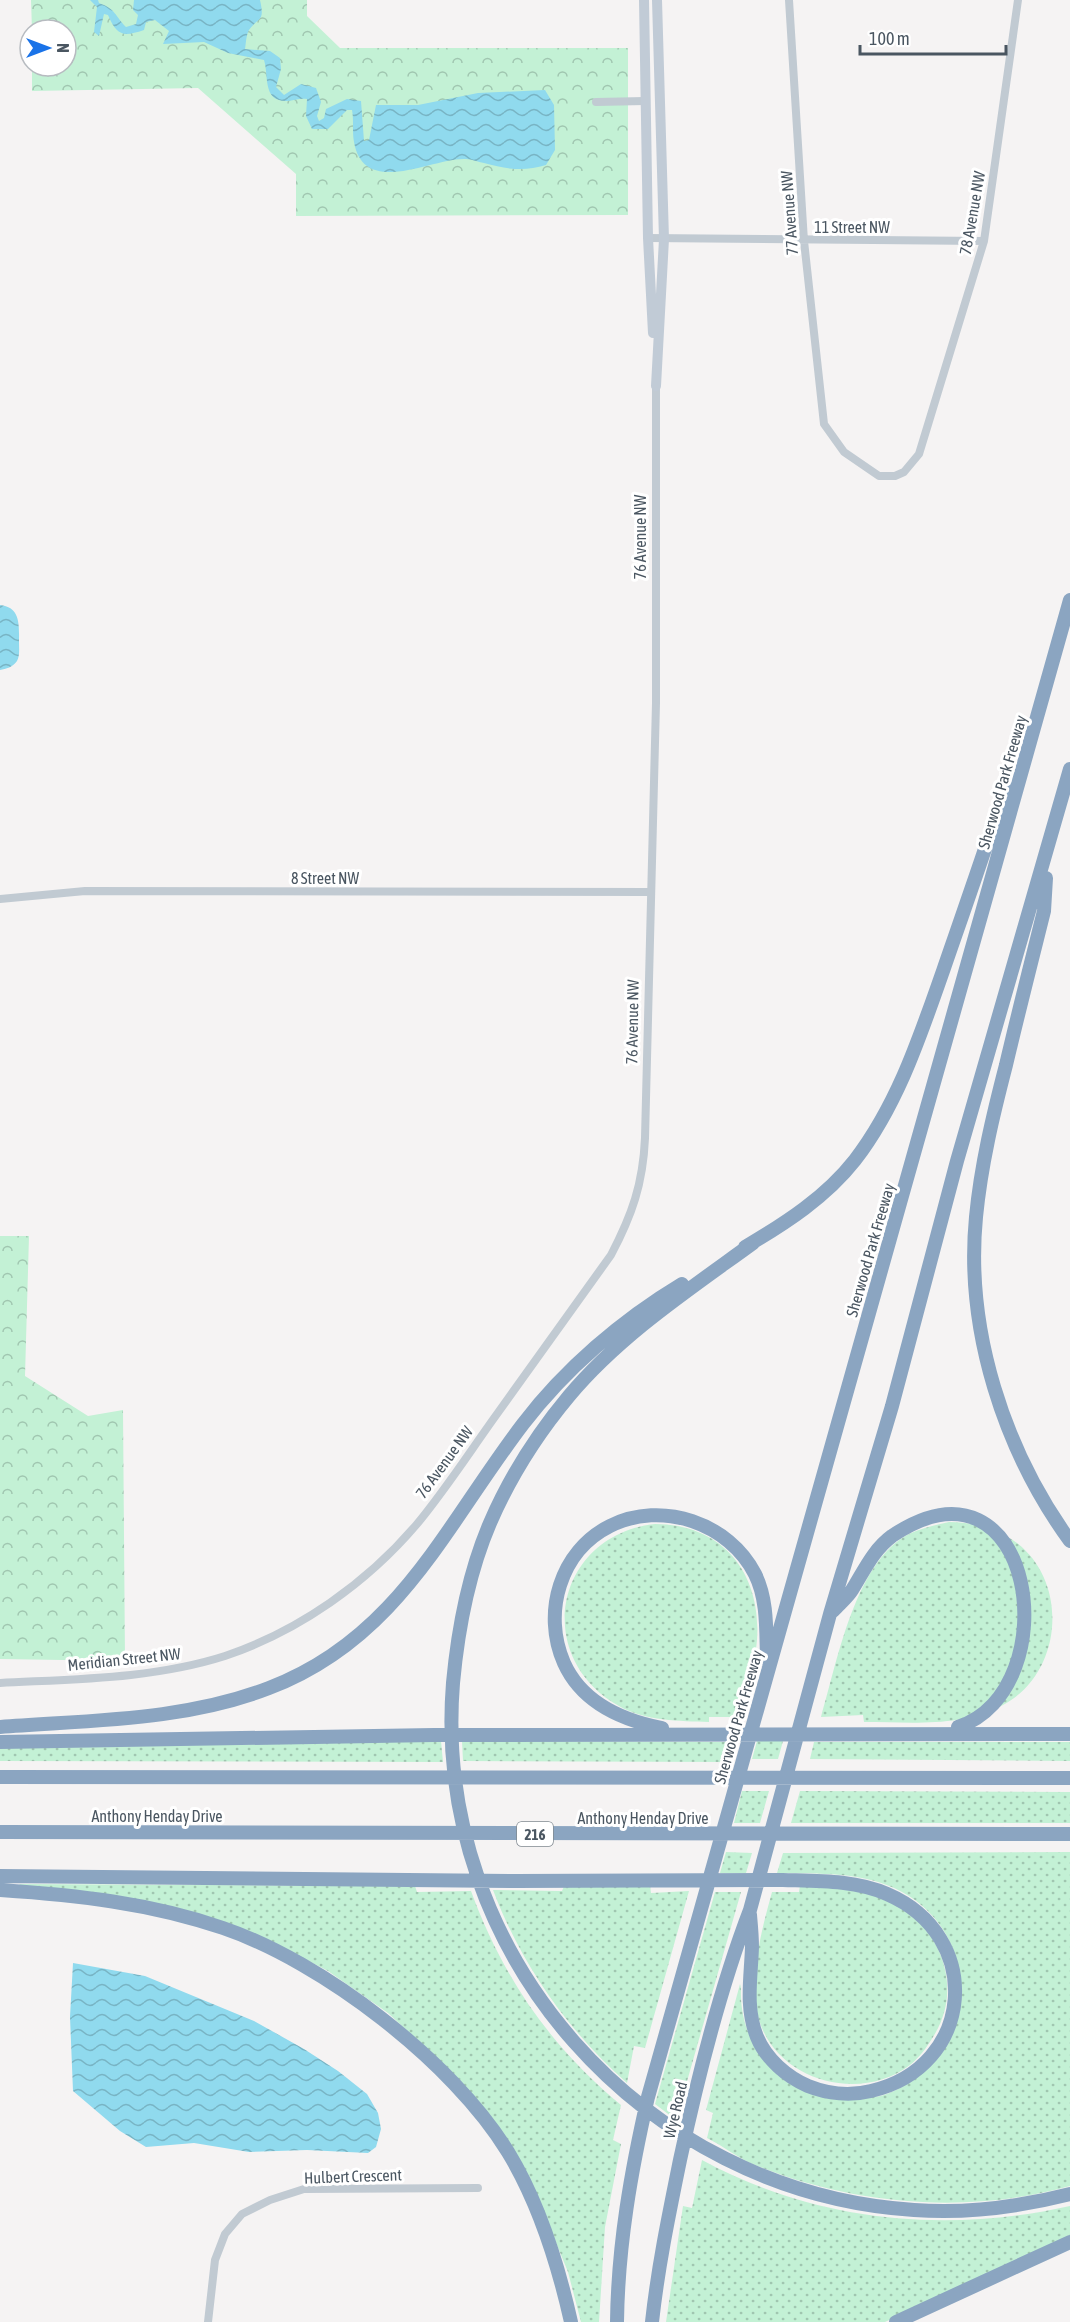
<svg xmlns="http://www.w3.org/2000/svg" width="1070" height="2322" font-family="'Asap Condensed',sans-serif">
<style>
.grass{fill:url(#grass-dots)}
.forest{fill:url(#forest-crowns)}
.water{fill:url(#water-waves)}
.lines{fill:none;stroke-linecap:round;stroke-linejoin:round}
.street{stroke:#c1cad2;stroke-width:8}
.secondary{stroke:#c1cbd6;stroke-width:10}
.highway{stroke:#8ba5c1;stroke-width:14}
.labels{text-anchor:middle;dominant-baseline:central;stroke-width:6;stroke-linejoin:round;paint-order:stroke}
.shield{fill:#fff;stroke:#808990;stroke-width:1.5}
.shield-label{font-size:15px;font-weight:bold;fill:#4a5661}
.street-label{font-size:16px;fill:#4a5661;stroke:#fff}
</style>
<defs>
<pattern id="grass-dots" width="8" height="8" patternUnits="userSpaceOnUse" patternTransform="scale(1.5)"><rect width="8" height="8" fill="#c3f1d5"/><path d="M2 2h.1M6 6h.1" fill="none" stroke="#a0c6b0" stroke-width="1.8" stroke-linecap="round"/></pattern>
<pattern id="forest-crowns" width="20" height="18" patternUnits="userSpaceOnUse" patternTransform="scale(1.5)"><rect width="20" height="18" fill="#c3f1d5"/><path d="M2 6a3 3 0 1 1 6 0M12 15a3 3 0 1 1 6 0" fill="none" stroke="#a0c6b0"/></pattern>
<pattern id="water-waves" width="16" height="10" patternUnits="userSpaceOnUse" patternTransform="scale(1.5)"><rect width="16" height="10" fill="#90daee"/><path d="M0 5q4-4 8 0t8 0" fill="none" stroke="#78b4c4"/></pattern>
</defs>
<rect width="100%" height="100%" fill="#f5f3f3"/>
<path class="grass" d="M 949,1522 C 973,1522 998,1529 1017,1543 C 1070,1584 1062,1674 1003,1705 C 960,1728 910,1722 864,1722 L 863,1715 L 821,1717 C 837,1663 855,1561 909,1534 C 922,1528 935,1525 949,1522 Z
M 655,1524 C 723,1524 762,1574 757,1640 C 755,1667 746,1692 739,1717 L 709,1717 L 709,1722 C 680,1721 645,1721 619,1706 C 531,1657 555,1535 655,1524 Z
M 441,1741 L 443,1762 L 0,1761 L 0,1748 Z
M 462,1741 L 732,1742 L 726,1762 L 463,1761 Z
M 757,1741 L 783,1741 L 778,1759 L 752,1759 Z
M 814,1742 L 1070,1742 L 1070,1761 L 810,1759 Z
M 742,1791 L 769,1791 L 760,1823 L 734,1823 Z
M 800,1791 L 1070,1792 L 1070,1823 L 791,1823 Z
M 726,1852 L 752,1853 L 746,1873 L 720,1873 Z
M 1070,1852 L 1070,2186 C 967,2215 853,2205 755,2165 C 738,2158 723,2146 707,2138 L 713,2113 L 706,2110 L 740,1984 C 741,1986 741,1991 741,1996 C 741,2009 745,2028 752,2040 C 755,2045 787,2080 792,2082 C 802,2087 818,2087 828,2089 C 842,2091 858,2097 873,2097 C 885,2097 900,2088 910,2082 C 984,2037 975,1931 902,1892 C 864,1871 818,1874 777,1873 L 783,1853 Z
M 20,1884 L 415,1886 L 417,1892 L 471,1891 C 503,1978 550,2046 621,2105 L 613,2140 L 621,2144 L 605,2227 L 599,2322 L 581,2322 L 568,2272 L 537,2196 L 437,2058 L 388,2013 L 328,1971 L 297,1955 L 235,1927 L 18,1886 Z
M 565,1884 L 650,1885 L 651,1893 L 689,1891 L 645,2048 L 634,2046 L 627,2083 C 568,2031 521,1964 493,1890 L 562,1891 Z
M 800,1885 C 819,1887 855,1887 872,1892 C 933,1911 969,1981 933,2037 C 927,2047 919,2058 910,2065 C 855,2107 763,2076 756,2004 C 752,1965 762,1929 772,1892 L 799,1892 Z
M 715,1892 L 741,1892 L 676,2120 L 655,2104 Z
M 702,2160 C 816,2222 945,2234 1070,2206 L 1070,2237 L 885,2322 L 666,2322 L 683,2206 L 692,2208 Z"/>
<path class="forest" d="M 31,0 L 307,0 L 307,16 L 340,48 L 628,48 L 628,215 L 296,216 L 296,174 L 198,88 L 32,91 L 32,66 L 66,66 L 66,30 L 32,30 Z
M 0,1236 L 29,1236 L 25,1376 L 88,1416 L 123,1410 L 125,1661 L 0,1659 Z"/>
<path class="water" d="M 90,0 L 98,0 L 99,3 C 116,9 115,16 126,27 L 136,24 L 138,15 L 133,10 L 134,0 L 260,0 C 265,22 259,16 249,30 C 246,35 246,44 245,49 L 270,51 L 280,58 L 281,69 L 276,87 L 284,95 L 301,84 L 316,88 L 321,102 L 317,116 L 319,121 L 324,118 L 326,109 L 347,99 L 361,101 L 364,141 L 369,140 L 376,105 L 418,105 L 478,93 L 545,90 L 554,105 L 555,150 L 546,165 C 524,172 506,169 484,163 C 478,162 471,159 466,159 C 433,157 364,199 354,142 C 352,132 354,121 352,110 L 347,110 L 328,129 L 312,129 L 306,116 L 307,99 C 299,98 294,101 287,101 C 262,102 269,75 264,60 L 228,53 L 204,42 L 163,44 L 169,31 L 155,20 L 146,22 L 144,30 C 123,37 117,36 108,15 L 104,14 L 99,36 L 94,32 L 97,7 Z
M 0,605 C 21,607 19,626 19,642 C 19,648 20,656 17,661 C 13,667 6,669 0,670 Z
M 73,1963 L 145,1976 L 254,2021 L 304,2049 L 338,2071 L 367,2094 L 378,2113 L 381,2129 L 376,2147 L 368,2153 L 307,2150 L 249,2152 L 194,2143 L 146,2147 L 120,2131 L 73,2091 L 70,2017 Z"/>
<g class="lines">
<path class="street" d="M 789,0 L 804,241 L 824,424 L 844,452 L 879,476 L 895,476 L 904,472 L 919,454 L 984,241 L 1018,0
M 596,102 L 645,101
M 648,238 L 984,241
M 0,899 L 85,891 L 650,892
M 0,1683 C 75,1679 153,1679 225,1656 C 299,1631 367,1583 417,1524 C 446,1489 471,1450 497,1414 C 535,1361 573,1308 611,1255 C 632,1215 643,1184 645,1138 L 656,703 L 656,386
M 208,2322 L 215,2260 L 225,2234 L 242,2214 L 270,2200 L 304,2189 L 478,2188"/>
<path class="secondary" d="M 644,0 L 648,238 L 653,333
M 656,386 L 664,239 L 657,0"/>
<path class="highway" d="M 1046,878 L 1044,911 C 1031,963 1018,1014 1006,1065 C 993,1115 981,1165 976,1217 C 965,1330 1004,1450 1070,1541
M 753,1243 C 690,1289 620,1335 569,1396 C 538,1433 510,1477 490,1523 C 469,1572 458,1629 453,1683 C 431,1954 644,2193 914,2210 C 967,2214 1019,2207 1070,2194
M 745,1247 C 786,1223 826,1197 855,1160 C 898,1104 920,1036 943,971 C 962,916 981,862 999,807 L 1014,788
M 833,1611 C 839,1604 847,1598 852,1590 C 864,1571 873,1550 892,1536 C 1035,1440 1070,1689 958,1727
M 0,1727 C 90,1720 184,1721 269,1688 C 398,1639 445,1526 523,1424 C 565,1369 622,1320 682,1284
M 662,1728 C 621,1720 582,1703 564,1663 C 542,1613 560,1551 610,1526 C 662,1500 729,1523 755,1574 C 768,1600 766,1631 767,1660
M 0,1742 L 434,1735 L 1070,1734
M 0,1777 L 1070,1778
M 0,1832 L 1070,1834
M 0,1876 L 516,1881 L 783,1880 C 817,1881 855,1880 887,1894 C 985,1936 975,2067 871,2091 C 851,2096 828,2094 808,2086 C 787,2077 766,2059 757,2037 C 745,2007 751,1978 752,1947 C 752,1936 751,1926 750,1915
M 0,1890 C 76,1895 150,1903 223,1928 C 323,1962 453,2062 508,2152 C 539,2203 558,2264 571,2322
M 617,2322 C 618,2245 631,2171 648,2097 L 1070,600
M 652,2322 C 658,2267 669,2214 680,2160 C 698,2076 719,1991 750,1910 L 830,1614 L 892,1406 L 957,1161 L 1070,769
M 896,2322 L 1070,2242"/>
</g>
<g class="labels">
<rect class="shield" x="517" y="1822" width="36" height="24" rx="4.5"/>
<g class="shield-label">
<text x="535" y="1834">216</text>
</g>
<g class="street-label">
<text transform="translate(789 213) rotate(-94)">77 Avenue NW</text>
<text transform="translate(972 213) rotate(-80)">78 Avenue NW</text>
<text x="852" y="227">11 Street NW</text>
<text transform="translate(640 537) rotate(-90)">76 Avenue NW</text>
<text transform="translate(1002 782) rotate(-74)">Sherwood Park Freeway</text>
<text x="325" y="878">8 Street NW</text>
<text transform="translate(632 1022) rotate(-89)">76 Avenue NW</text>
<text transform="translate(870 1250) rotate(-74)">Sherwood Park Freeway</text>
<text transform="translate(444 1462) rotate(-54)">76 Avenue NW</text>
<text transform="translate(124 1659) rotate(-6)">Meridian Street NW</text>
<text transform="translate(738 1717) rotate(-74)">Sherwood Park Freeway</text>
<text x="157" y="1816">Anthony Henday Drive</text>
<text x="643" y="1818">Anthony Henday Drive</text>
<text transform="translate(675 2110) rotate(-77)">Wye Road</text>
<text transform="translate(353 2176) rotate(-2)">Hulbert Crescent</text>
</g>
</g>
<g transform="translate(48 48) rotate(90)"><circle r="28" fill="#ffffff" stroke="#b7bbc0" stroke-width="1.5"/>
<path d="M0-4.5L10 22L0 15L-10 22Z" fill="#1a73e8"/>
<text y="-9" font-size="16" font-weight="bold" text-anchor="middle" fill="#4a5661">N</text>
</g>
<path d="M860 45v9h146v-9" fill="none" stroke="#4a5661" stroke-width="3"/>
<text x="869" y="45" font-size="18" fill="#4a5661" stroke="#ffffff" stroke-width="4.5" paint-order="stroke">100 m</text>
</svg>
